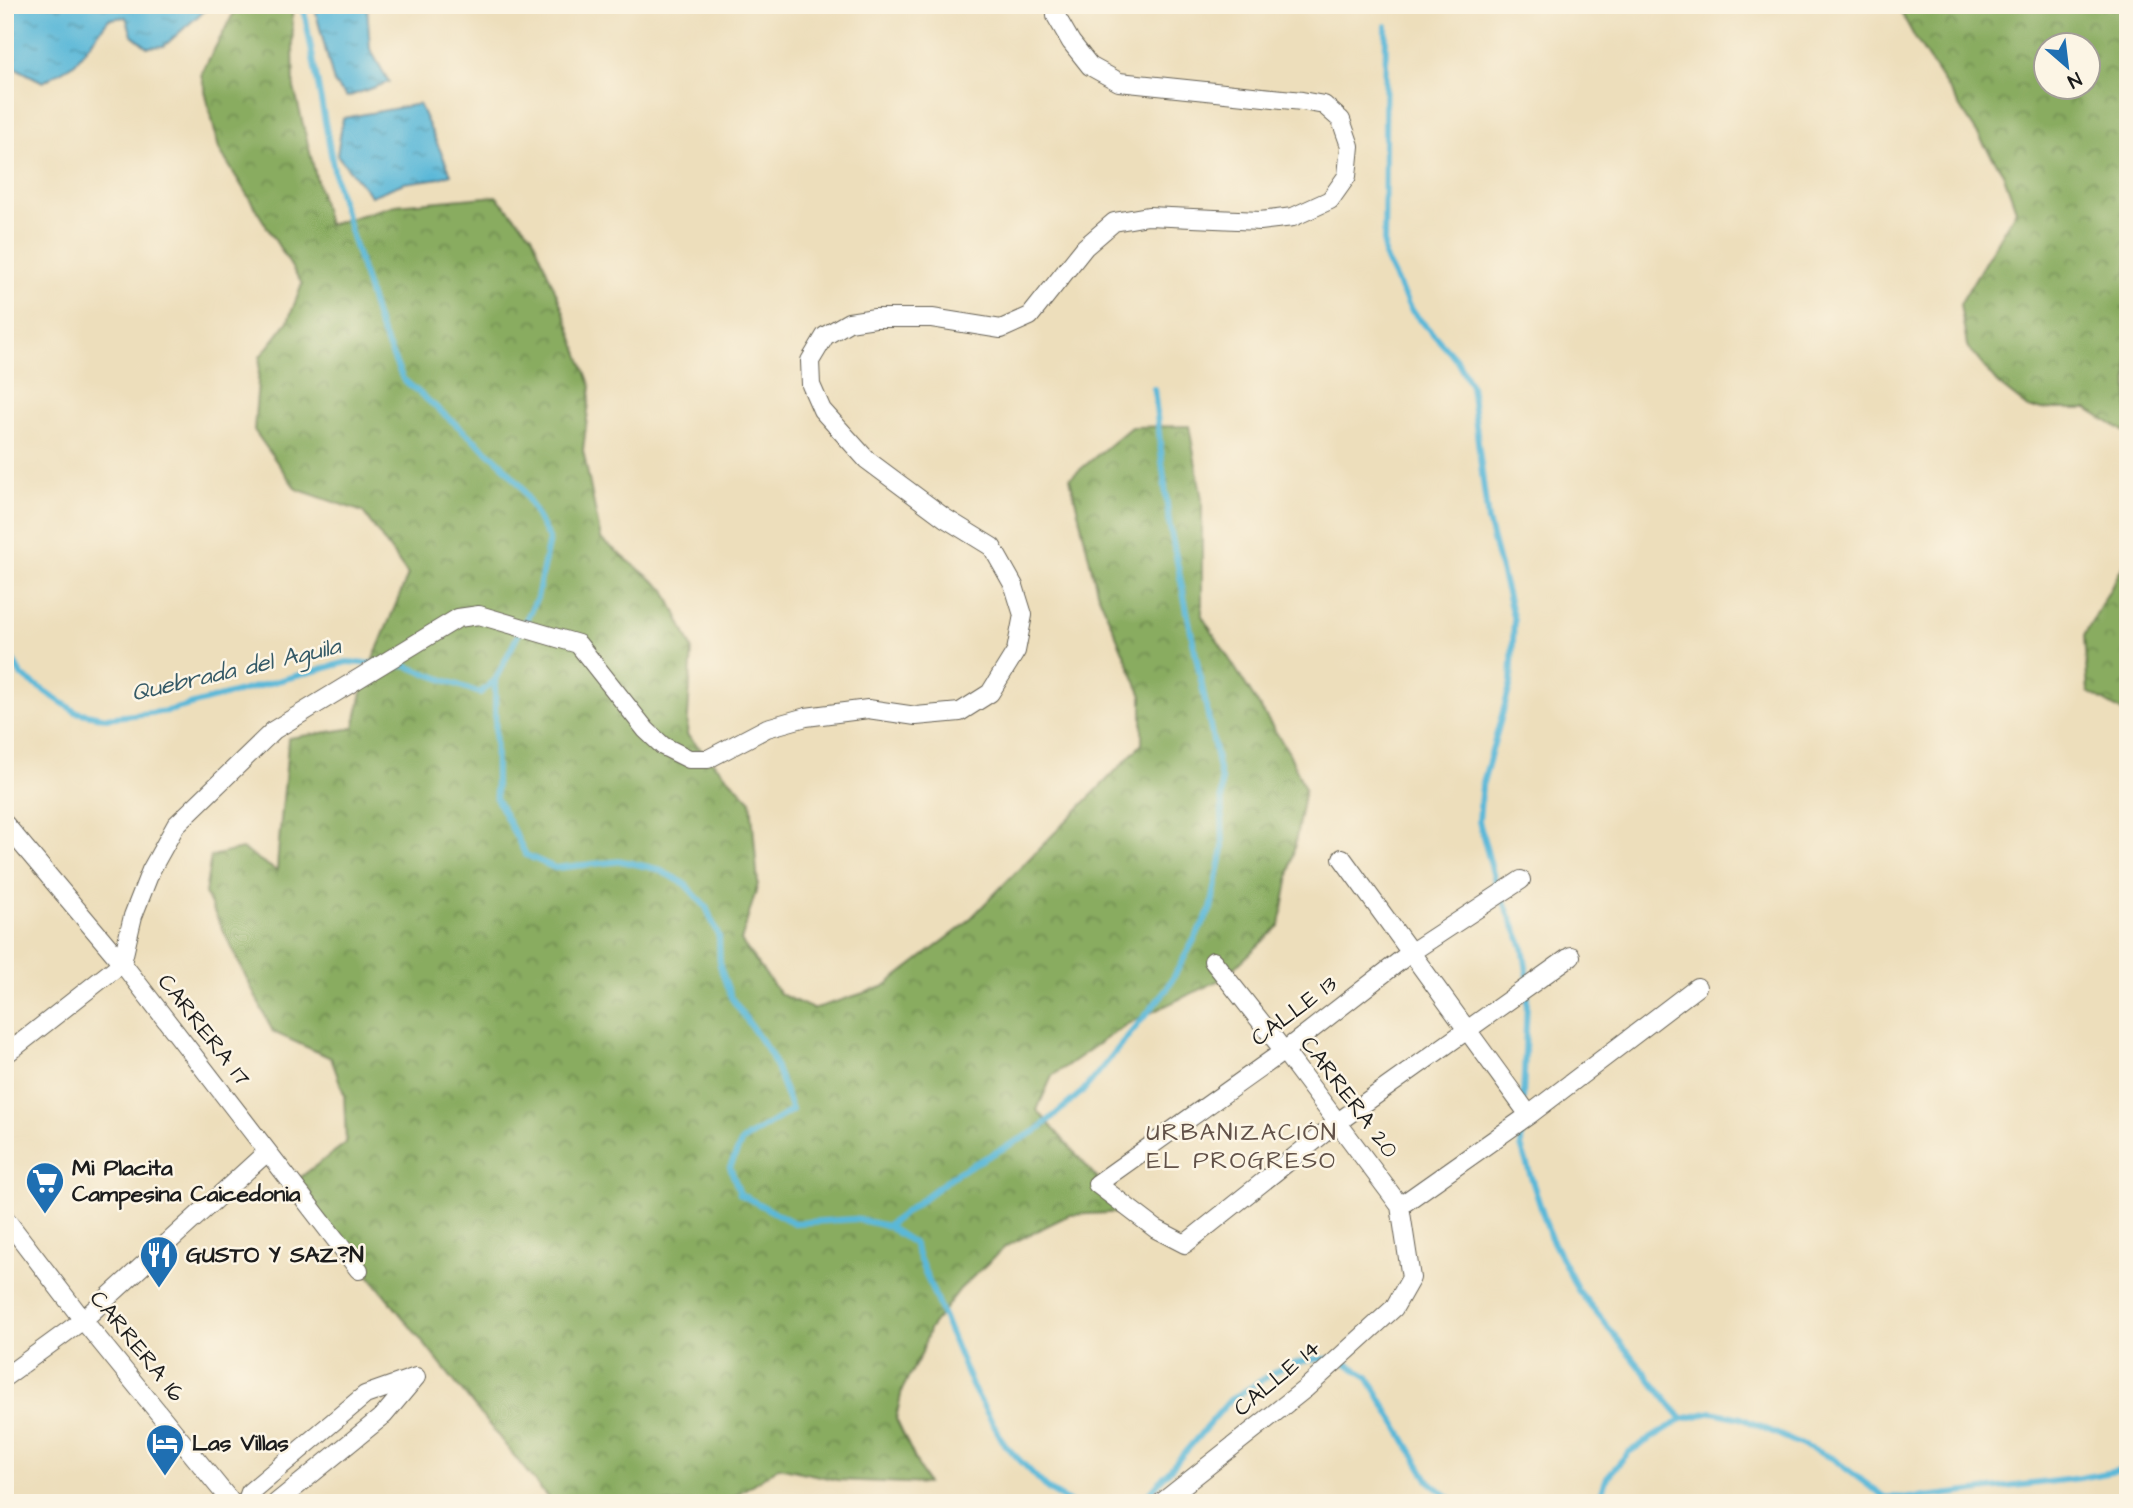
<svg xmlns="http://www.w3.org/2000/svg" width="2133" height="1508" font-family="'Architects Daughter',sans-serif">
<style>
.forest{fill:url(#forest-crowns);stroke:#52643e;stroke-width:2;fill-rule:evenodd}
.water{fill:url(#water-ripples);stroke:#3b6a7a;stroke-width:2}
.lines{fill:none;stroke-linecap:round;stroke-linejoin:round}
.stream{stroke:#5ab8d8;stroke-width:6}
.minor-casing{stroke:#656054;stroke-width:20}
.minor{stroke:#fff;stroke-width:18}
.labels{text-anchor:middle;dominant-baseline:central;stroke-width:5;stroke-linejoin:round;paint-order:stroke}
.street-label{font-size:23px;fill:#1c1c1c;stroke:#fcf5e5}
.poi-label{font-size:23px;font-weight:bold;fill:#1c1c1c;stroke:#fcf5e5;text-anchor:start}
.water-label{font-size:24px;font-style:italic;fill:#355a67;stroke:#fcf5e5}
.neighbourhood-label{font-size:24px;letter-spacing:2px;fill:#615148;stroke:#fcf5e5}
</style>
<defs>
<pattern id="forest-crowns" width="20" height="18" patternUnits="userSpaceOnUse" patternTransform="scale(1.75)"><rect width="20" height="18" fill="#89ac61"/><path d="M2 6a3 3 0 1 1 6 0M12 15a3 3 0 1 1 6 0" fill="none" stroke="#6f8b4f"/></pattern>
<pattern id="water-ripples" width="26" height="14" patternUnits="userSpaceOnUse" patternTransform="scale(1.75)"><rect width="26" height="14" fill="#5ab8d8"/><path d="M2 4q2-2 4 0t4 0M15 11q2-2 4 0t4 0" fill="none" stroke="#4a95ae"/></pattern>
</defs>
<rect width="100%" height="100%" fill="#fcf5e5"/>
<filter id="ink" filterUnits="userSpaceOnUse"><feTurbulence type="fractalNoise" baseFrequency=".0143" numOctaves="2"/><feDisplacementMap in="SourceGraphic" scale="14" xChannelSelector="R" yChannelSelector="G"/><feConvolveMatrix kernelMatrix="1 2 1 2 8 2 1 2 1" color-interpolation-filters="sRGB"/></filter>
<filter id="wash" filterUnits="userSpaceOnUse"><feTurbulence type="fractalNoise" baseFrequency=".00686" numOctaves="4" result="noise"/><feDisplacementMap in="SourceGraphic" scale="28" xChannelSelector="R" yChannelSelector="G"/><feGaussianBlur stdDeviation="1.57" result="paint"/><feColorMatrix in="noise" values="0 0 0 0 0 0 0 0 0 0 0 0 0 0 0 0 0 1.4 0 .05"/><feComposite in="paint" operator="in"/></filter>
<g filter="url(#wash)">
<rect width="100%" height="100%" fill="#eddebb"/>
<path class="forest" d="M 238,5 L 292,5 L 294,88 L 328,225 L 395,205 L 496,196 L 532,235 L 560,302 L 591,387 L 583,450 L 601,539 L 665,590 L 692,648 L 687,735 L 751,801 L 758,884 L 741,941 L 780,994 L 813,1009 L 883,987 L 963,926 L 1142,744 L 1142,696 L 1097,591 L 1070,478 L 1131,427 L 1189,426 L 1202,499 L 1202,616 L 1289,753 L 1305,789 L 1280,925 L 1224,978 L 1127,1024 L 1052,1076 L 1037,1110 L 1127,1212 L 1069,1215 L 1006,1246 L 960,1289 L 929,1330 L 922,1352 L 902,1390 L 896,1419 L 927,1484 L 837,1480 L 779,1467 L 724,1503 L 552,1503 L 294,1182 L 346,1143 L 344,1094 L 331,1058 L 273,1032 L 205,893 L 211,856 L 242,849 L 277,871 C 279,827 286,783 288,738 L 354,728 L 365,679 L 408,575 L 363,512 L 296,489 L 254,430 L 260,357 L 288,321 L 302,284 L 219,149 L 201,74 Z
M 1897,5 L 2128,5 L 2128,434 L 2087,409 L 2030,409 L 1998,384 L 1967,346 L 1960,304 L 2016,210 L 2003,173 L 1915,38 ZM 2046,46 L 2088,46 L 2088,88 L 2046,88 Z
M 2128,557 L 2128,715 L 2088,692 L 2084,636 Z"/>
<path class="water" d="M 5,5 L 205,5 L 206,9 L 164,46 L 147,47 L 132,35 L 126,17 L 109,19 L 75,63 L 43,82 L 10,65 L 5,54 Z
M 317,5 L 367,5 L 370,49 L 389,82 L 347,97 L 334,83 L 316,13 Z
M 419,104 L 451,174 L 440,178 L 404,183 L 371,196 L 337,155 L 343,118 Z"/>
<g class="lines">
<path class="stream" d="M 303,5 L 337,186 L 379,326 L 403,379 L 500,462 L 521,486 L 549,539 L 537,598 L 495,680 L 496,798 L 526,855 L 555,868 L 622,861 L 657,869 L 684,883 L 706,907 L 719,937 L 720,967 L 731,997 L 771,1055 L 792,1110 L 742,1141 L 730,1167 L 740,1194 L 794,1223 L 856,1219 L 887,1226 L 913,1243 L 972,1386 L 1005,1445 L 1049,1490 L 1071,1503
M 1386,26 L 1384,256 L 1411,310 L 1457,360 L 1471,386 L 1488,521 L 1514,620 L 1511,683 L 1482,786 L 1479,821 L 1495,881 L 1523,947 L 1528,978 L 1523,1099
M 5,646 L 22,676 L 76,712 L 106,718 L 168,711 L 347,662 L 374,664
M 391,665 L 406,666 L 480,693 L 495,680
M 1522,1124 L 1521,1146 L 1550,1236 L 1578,1290 L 1682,1419
M 887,1226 L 957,1173 L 1036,1131 L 1083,1091 L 1167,989 L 1211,909 L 1223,849 L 1221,780 L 1169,522 L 1154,389
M 1341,1360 L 1368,1377 L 1429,1481 L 1456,1503
M 1141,1503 L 1230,1400 L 1283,1367 L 1311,1359 L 1330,1359
M 1598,1503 L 1607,1477 L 1629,1452 L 1682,1419 L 1712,1412 L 1741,1418 L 1832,1458 L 1884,1497 L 1918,1498 L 2080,1478 L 2128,1469"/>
</g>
</g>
<g filter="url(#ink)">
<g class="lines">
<g class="minor-casing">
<path id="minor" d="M 5,824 L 122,963 L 359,1270
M 1342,858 L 1529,1115
M 1521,880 L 1410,953 L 1284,1051 L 1097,1184 L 1156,1229 L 1185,1244 L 1338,1122 L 1571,956
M 5,1055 L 122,963 L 133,916 L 151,870 L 176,825 L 274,730 L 458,618 L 479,615 L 578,644 L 646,730 L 663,746 L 689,759 L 708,759 L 767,728 L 806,717 L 868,709 L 916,716 L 960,712 L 990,693 L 1016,651 L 1023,615 L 1014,586 L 992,547 L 945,518 L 867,460 L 822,410 L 811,385 L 810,361 L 825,336 L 849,322 L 875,318 L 932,318 L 1001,329 L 1030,316 L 1085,247 L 1114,222 L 1148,216 L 1260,221 L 1293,217 L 1330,200 L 1347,176 L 1350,146 L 1341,120 L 1324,105 L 1302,101 L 1119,82 L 1090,66 L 1071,42 L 1056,16 L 1056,5
M 1400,1206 L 1529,1115 L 1697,987
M 5,1218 L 83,1320 L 232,1503
M 5,1377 L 83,1320 L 267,1152
M 246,1503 L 250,1492 L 365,1395 L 416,1377
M 276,1503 L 384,1415 L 416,1377
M 1161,1503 L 1305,1389 L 1394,1308 L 1411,1278 L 1400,1206 L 1284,1051 L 1213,961"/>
</g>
<use href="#minor" class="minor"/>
</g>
</g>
<defs>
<g id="supermarket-pin" transform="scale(2.0125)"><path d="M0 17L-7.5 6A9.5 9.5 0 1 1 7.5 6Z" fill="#1f6fb2" stroke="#fcf5e5"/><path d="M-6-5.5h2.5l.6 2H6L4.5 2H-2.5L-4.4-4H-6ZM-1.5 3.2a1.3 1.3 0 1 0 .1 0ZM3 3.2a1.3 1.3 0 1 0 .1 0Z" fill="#fff"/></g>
<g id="restaurant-pin" transform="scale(2.0125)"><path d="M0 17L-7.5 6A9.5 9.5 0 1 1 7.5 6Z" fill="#1f6fb2" stroke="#fcf5e5"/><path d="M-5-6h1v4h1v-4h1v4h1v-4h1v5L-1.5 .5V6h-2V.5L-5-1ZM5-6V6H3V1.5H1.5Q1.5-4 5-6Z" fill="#fff"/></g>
<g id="hotel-pin" transform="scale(2.0125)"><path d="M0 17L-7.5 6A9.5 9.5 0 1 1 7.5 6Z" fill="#1f6fb2" stroke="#fcf5e5"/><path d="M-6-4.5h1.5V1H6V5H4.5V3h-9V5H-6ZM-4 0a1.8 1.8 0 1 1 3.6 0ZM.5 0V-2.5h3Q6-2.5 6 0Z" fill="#fff"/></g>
</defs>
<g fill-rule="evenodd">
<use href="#supermarket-pin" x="45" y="1181"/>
<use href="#restaurant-pin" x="159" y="1255"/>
<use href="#hotel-pin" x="165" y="1443"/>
</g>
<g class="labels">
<g class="street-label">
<text transform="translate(1294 1011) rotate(-37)">CALLE 13</text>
<text transform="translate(204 1030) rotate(52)">CARRERA 17</text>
<text transform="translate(1349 1097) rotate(53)">CARRERA 20</text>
<text transform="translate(137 1346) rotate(51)">CARRERA 16</text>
<text transform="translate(1277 1378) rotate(-40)">CALLE 14</text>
</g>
<g class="poi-label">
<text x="72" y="1168">Mi Placita<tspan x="72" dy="26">Campesina Caicedonia</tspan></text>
<text x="186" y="1255">GUSTO Y SAZ?N</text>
<text x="192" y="1443">Las Villas</text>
</g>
<g class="water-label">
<text transform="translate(236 670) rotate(-13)">Quebrada del Aguila</text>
</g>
<g class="neighbourhood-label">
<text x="1242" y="1133">URBANIZACIÓN<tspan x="1242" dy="28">EL PROGRESO</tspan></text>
</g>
</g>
<rect width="2133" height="1508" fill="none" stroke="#fcf5e5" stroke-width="28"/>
<g transform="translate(2067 66) rotate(152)"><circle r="33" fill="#fcf5e5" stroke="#a29e95" stroke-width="2"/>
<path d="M0-5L12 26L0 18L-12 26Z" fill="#1f6fb2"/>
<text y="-10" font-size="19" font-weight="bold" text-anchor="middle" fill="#1c1c1c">N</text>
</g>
</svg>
